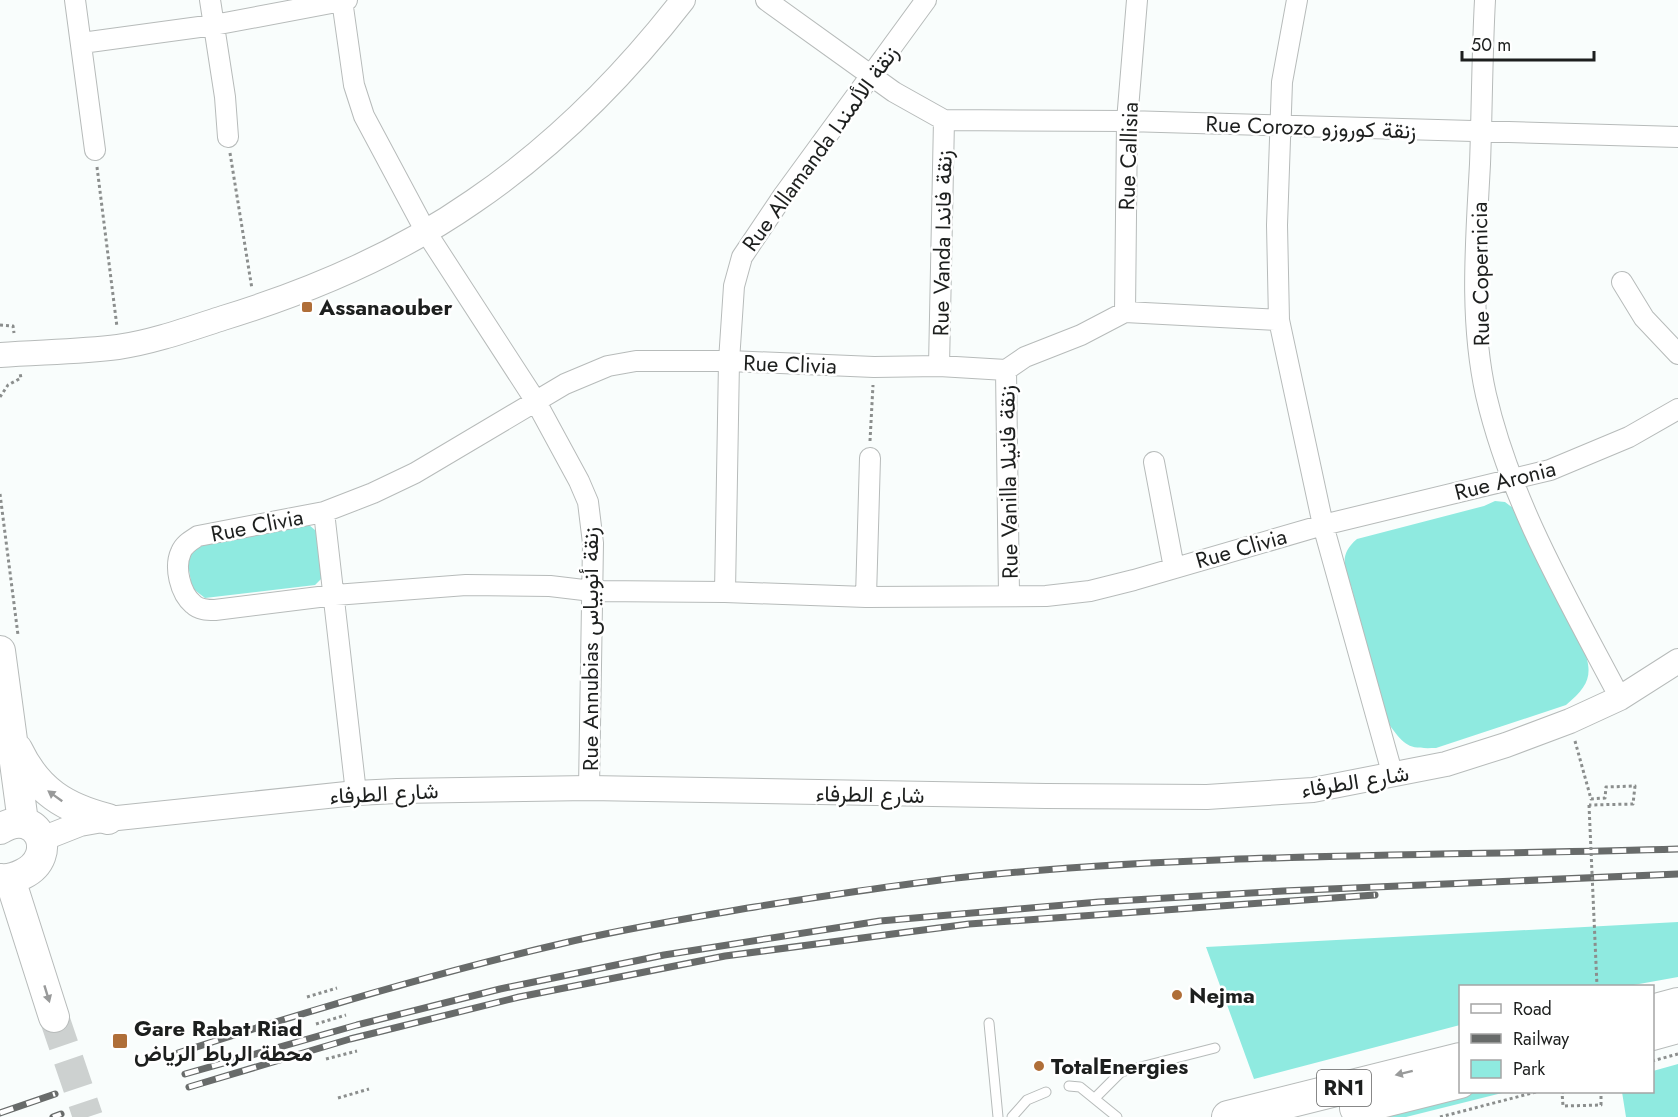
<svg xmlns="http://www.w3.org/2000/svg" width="1678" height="1117" font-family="Jost,Vazirmatn,sans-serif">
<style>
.green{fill:#8feae0}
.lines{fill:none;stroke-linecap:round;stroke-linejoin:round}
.primary-tunnel{stroke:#cdd1d0;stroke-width:30;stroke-dasharray:30 15;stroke-linecap:butt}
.service-casing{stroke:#b7bbba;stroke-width:11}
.minor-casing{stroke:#b7bbba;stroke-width:22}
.tertiary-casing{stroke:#b7bbba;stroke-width:26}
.primary-casing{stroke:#b7bbba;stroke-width:32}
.trunk-casing{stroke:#b7bbba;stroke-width:34}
.path{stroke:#8b8e8d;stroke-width:3;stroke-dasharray:3 3;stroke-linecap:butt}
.service{stroke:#fff;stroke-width:9}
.minor{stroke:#fff;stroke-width:20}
.tertiary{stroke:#fff;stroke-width:24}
.primary{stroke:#fff;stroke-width:30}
.trunk{stroke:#fff;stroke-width:32}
.rail-casing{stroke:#686b6a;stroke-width:7}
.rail{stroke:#fff;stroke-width:4.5;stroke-dasharray:14;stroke-linecap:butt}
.path-bridge{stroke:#8b8e8d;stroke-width:3;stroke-dasharray:3 3;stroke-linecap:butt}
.oneway{fill:#999a9a}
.poi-dot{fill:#af6e38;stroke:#fff;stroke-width:2}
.labels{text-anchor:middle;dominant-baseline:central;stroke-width:5;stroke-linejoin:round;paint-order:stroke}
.shield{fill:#fff;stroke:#616262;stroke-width:1.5}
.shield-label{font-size:21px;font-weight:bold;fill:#1d1f1e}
.street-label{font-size:22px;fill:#1d1f1e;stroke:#fff}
.poi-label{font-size:22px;font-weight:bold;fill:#1d1f1e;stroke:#fff;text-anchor:start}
</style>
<rect width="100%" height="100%" fill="#f9fdfc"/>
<path class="green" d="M 1495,501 L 1505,502 L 1513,508 L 1582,644 C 1594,674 1590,685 1566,705 L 1436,748 C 1407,749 1405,746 1388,723 L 1351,586 C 1344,567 1339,554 1357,539 L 1484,506 Z
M 309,525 L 321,535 L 325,575 L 315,585 L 205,598 L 192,588 L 187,558 L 199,546 Z
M 1678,922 L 1678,977 L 1628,986 L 1460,986 L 1460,1025 L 1254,1079 L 1206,947 Z
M 1678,1064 L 1678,1117 L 1626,1117 L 1622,1092 L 1652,1092 L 1653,1071 Z
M 1460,1091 L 1506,1092 L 1406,1117 L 1359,1117 Z"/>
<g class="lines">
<path class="primary-tunnel" d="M 54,1017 L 88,1117"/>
<g class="service-casing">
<path id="service" d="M 989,1023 L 998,1117
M 1069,1086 L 1080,1087 L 1117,1117
M 1095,1098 L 1121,1072 L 1215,1048
M 1012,1117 L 1027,1100 L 1046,1092"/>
</g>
<g class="minor-casing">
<path id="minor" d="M 75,0 L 95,150
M 210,0 L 225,97 L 228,137
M 342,0 L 354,85 L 364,116 L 426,232 L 535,400 L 579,481 L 588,502 L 593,543 L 589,788
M 766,0 L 894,92 L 944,120 L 1127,121 L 1678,137
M 1297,0 L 1282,82 L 1277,225 L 1279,320 L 1323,525 L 1393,776
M 1485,0 C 1482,55 1482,109 1480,164 C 1476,240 1469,319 1486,395 C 1511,503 1569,601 1620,698
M 82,43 L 214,25 L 347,0
M 1622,282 L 1644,318 L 1678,354
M 1125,312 L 1127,121 L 1137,0
M 1279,320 L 1125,312 L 1081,335 L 1025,357 L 1006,370 L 939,366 L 874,367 L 729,361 L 636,361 L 608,366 L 565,384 L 415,473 L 373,493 L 324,512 L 198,536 C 192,540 184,544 181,552 C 174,567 180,593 193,604 C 199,610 207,610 215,610 L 335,595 L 466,585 L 550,586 L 592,591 L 725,592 L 866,597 L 1046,596 L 1090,591 L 1134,580 L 1323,525 L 1550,470 L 1629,437 L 1678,409
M 939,366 L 944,120
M 1006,370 L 1009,595
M 1154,462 L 1174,568
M 324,512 L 356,793
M 725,592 L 729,361 L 734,286 L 742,257 L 783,196 L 926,0
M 866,597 L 870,458"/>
</g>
<g class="tertiary-casing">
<path id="tertiary" d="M 0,355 C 39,352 79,352 118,347 C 153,342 189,329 223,318 C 311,291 398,254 474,201 C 553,147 624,76 683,0
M 42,839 L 80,824 L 108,819 L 356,793 L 397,791 L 589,788 L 1046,796 L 1207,797 L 1313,790 L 1446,764 L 1506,745 L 1570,721 L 1620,698 L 1678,661"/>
</g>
<g class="primary-casing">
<path id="primary" d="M 0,651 L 23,822
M 17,749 C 37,791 65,808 108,819
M 0,829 C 38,805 60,856 23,874 C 15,878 8,880 0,879
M 10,879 L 54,1017"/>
</g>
<g class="trunk-casing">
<path id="trunk" d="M 1652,1011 L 1678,1004
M 1652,1034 L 1678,1027
M 1356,1108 L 1460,1082
M 1228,1117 L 1460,1059"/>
</g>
<path class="path" d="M 230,153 L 252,289
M 97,167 L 117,327
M 0,325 L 13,326 L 14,333
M 0,397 L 8,385 L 21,378 L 20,373
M 870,441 L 873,385
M 0,494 L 18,635
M 1575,741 L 1591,799 L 1605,798 L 1606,787 L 1635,786 L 1633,804 L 1589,805
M 307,997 L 337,988
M 316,1024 L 346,1015
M 326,1059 L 357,1051
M 1652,1061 L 1678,1054
M 1564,1092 L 1562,1092 L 1563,1106 L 1601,1105 L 1601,1092
M 338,1098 L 369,1089
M 1440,1117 L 1536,1092"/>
<use href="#service" class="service"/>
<use href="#minor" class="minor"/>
<use href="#tertiary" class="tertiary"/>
<use href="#primary" class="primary"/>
<use href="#trunk" class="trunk"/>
<g class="rail-casing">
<path id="rail" d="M 178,1053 C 304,1012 431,974 560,944 C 622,929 685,919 748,908 C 824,896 899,884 975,876 C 1209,853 1444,856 1678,849
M 185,1074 L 357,1025 L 500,989 L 664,955 L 880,921 L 1099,902 L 1283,891 L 1678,874
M 189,1087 L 350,1039 L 519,997 L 725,956 L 969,924 L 1375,895
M 0,1113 L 55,1094
M 53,1117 L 61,1114"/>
</g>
<use href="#rail" class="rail"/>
<path class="path-bridge" d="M 1589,805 L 1597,986"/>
</g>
<defs><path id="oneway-solid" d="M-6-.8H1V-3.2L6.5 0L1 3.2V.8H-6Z" transform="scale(1.5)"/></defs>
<g class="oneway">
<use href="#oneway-solid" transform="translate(55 796) rotate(-144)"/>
<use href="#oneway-solid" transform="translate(47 994) rotate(73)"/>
<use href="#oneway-solid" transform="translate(1404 1073) rotate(166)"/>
</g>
<g class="poi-dot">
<rect x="301" y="301" width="12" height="12" rx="3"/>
<circle cx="1177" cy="995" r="6"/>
<rect x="112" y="1033" width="16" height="16" rx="3"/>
<circle cx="1039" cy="1066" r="6"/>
</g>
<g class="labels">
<rect class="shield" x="1317" y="1070" width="54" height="36" rx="4.5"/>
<g class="shield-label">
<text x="1344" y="1088">RN1</text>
</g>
<g class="street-label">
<text transform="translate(1311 127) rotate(2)">Rue Corozo زنقة كوروزو</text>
<text transform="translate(820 148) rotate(-54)">Rue Allamanda زنقة الألمندا</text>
<text transform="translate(1128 156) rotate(-88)">Rue Callisia</text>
<text transform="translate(942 243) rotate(-89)">Rue Vanda زنقة فاندا</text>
<text transform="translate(1480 274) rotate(-91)">Rue Copernicia</text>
<text transform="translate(790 364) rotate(2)">Rue Clivia</text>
<text transform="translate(1505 480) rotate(-14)">Rue Aronia</text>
<text transform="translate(1008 482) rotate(-91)">Rue Vanilla زنقة فانيلا</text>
<text transform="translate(257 525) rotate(-11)">Rue Clivia</text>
<text transform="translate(1241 548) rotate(-16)">Rue Clivia</text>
<text transform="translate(590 649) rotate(-90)">Rue Annubias زنقة أنوبياس</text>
<text transform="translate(1355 781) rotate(-9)">شارع الطرفاء</text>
<text transform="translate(384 793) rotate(-3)">شارع الطرفاء</text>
<text transform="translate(870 794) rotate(1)">شارع الطرفاء</text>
</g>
<g class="poi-label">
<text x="319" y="307">Assanaouber</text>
<text x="1189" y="995">Nejma</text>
<text x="134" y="1028">Gare Rabat Riad<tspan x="134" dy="25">محطة الرباط الرياض</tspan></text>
<text x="1051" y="1066">TotalEnergies</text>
</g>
</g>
<rect x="1459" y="985" width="195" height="108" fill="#ffffff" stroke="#a5a5a5" stroke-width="1.5"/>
<rect x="1471" y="1004" width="30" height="9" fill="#ffffff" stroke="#a5a5a5" stroke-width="1.5"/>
<text x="1513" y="1015" font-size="18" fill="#1d1f1e">Road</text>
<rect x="1471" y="1034" width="30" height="9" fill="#686b6a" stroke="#a5a5a5" stroke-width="1.5"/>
<text x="1513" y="1045" font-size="18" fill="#1d1f1e">Railway</text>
<rect x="1471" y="1060" width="30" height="18" fill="#8feae0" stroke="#a5a5a5" stroke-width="1.5"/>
<text x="1513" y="1075" font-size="18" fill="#1d1f1e">Park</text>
<path d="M1462 51v9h132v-9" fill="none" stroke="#1d1f1e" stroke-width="3"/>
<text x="1471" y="51" font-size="18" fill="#1d1f1e" stroke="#ffffff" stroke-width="4.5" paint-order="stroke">50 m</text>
</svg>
